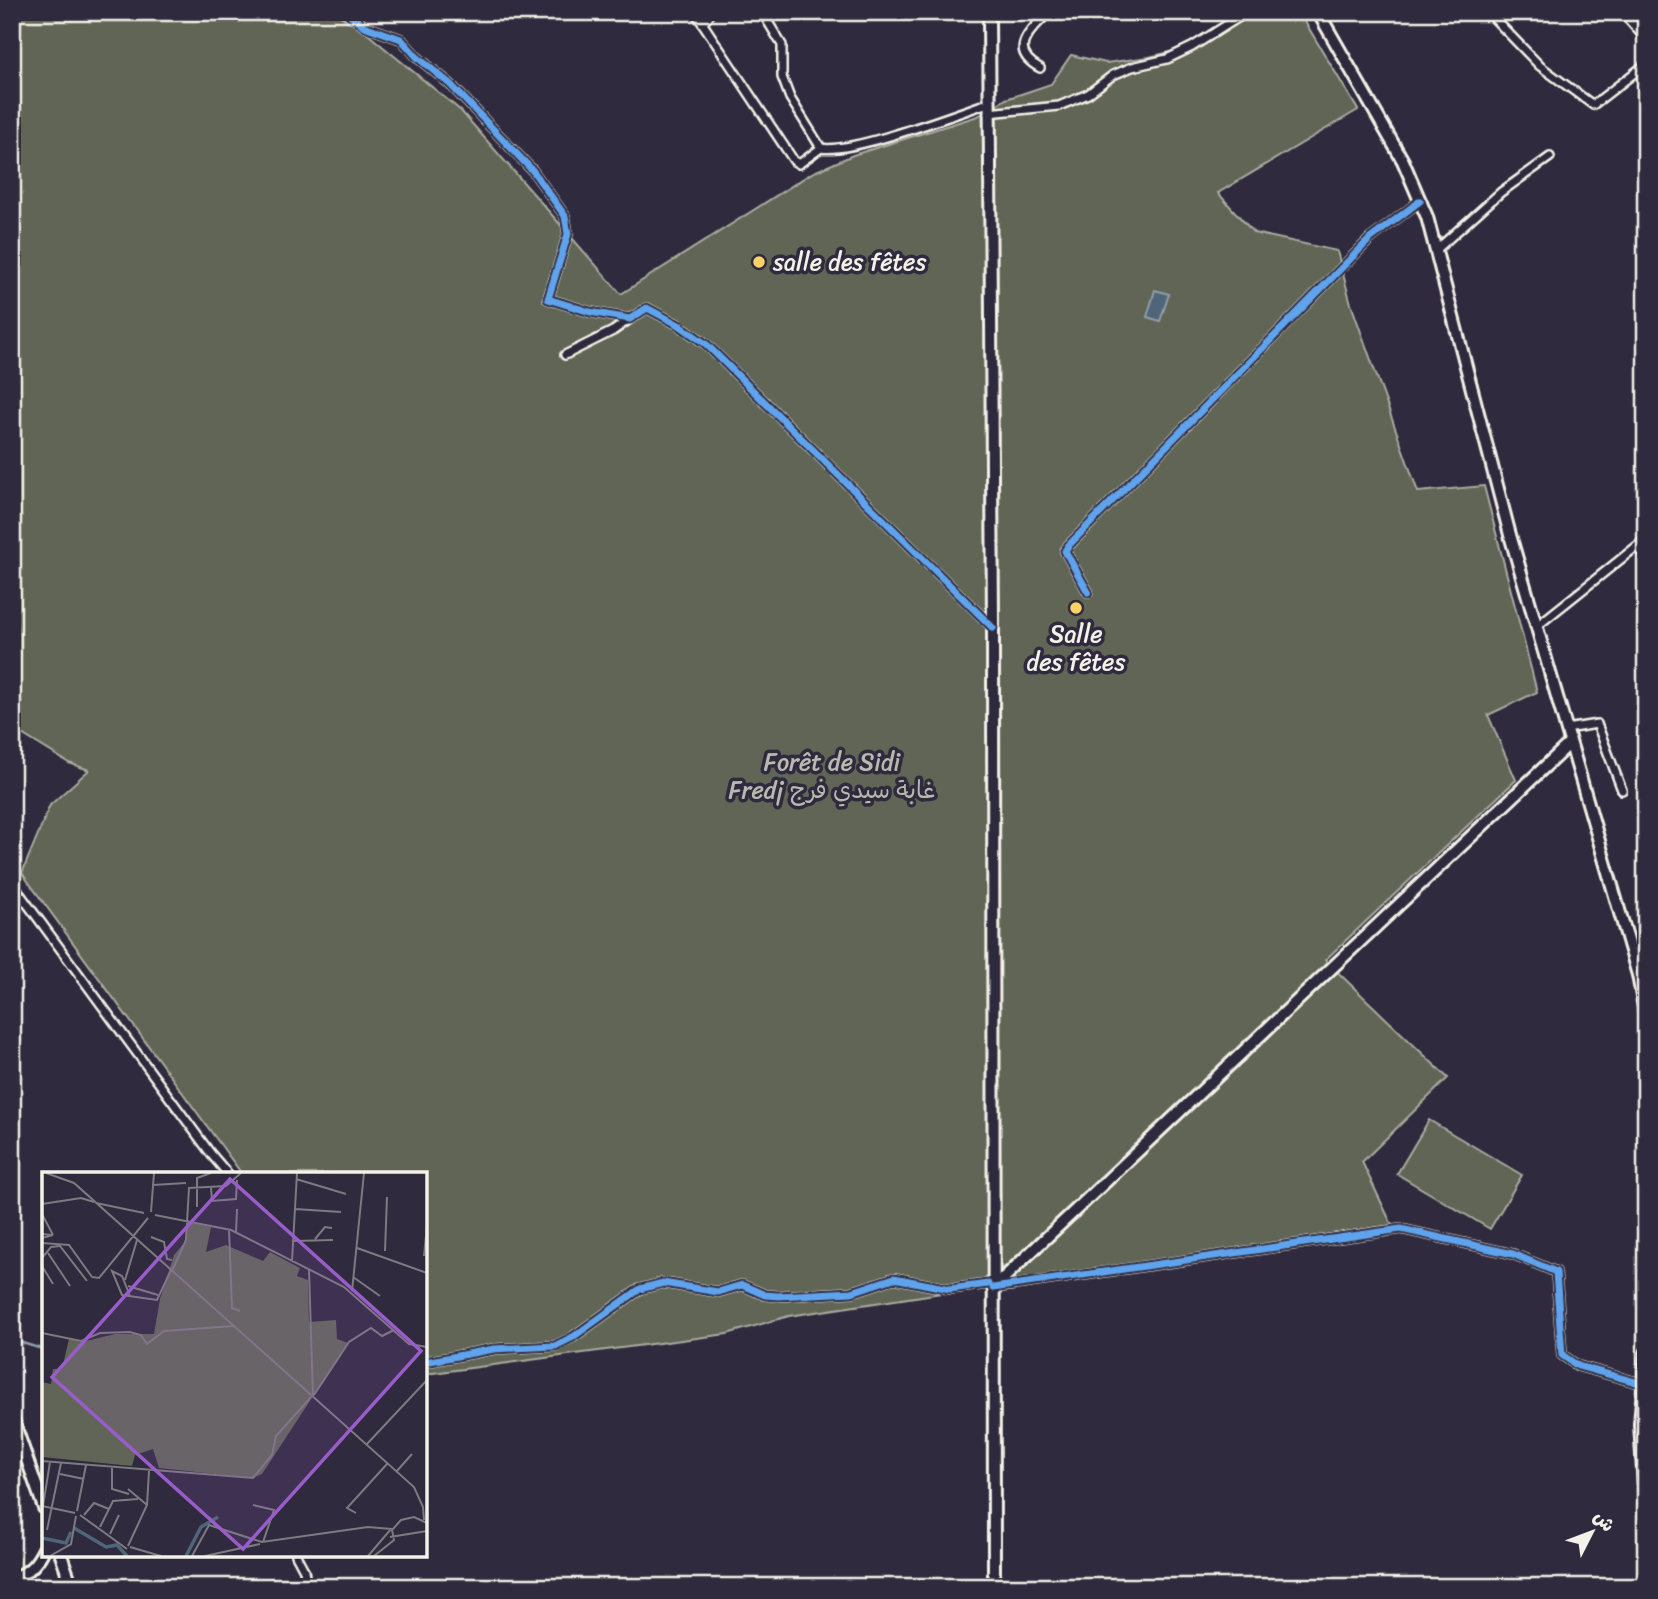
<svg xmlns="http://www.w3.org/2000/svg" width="1658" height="1599" font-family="Sriracha,'Playpen Sans Arabic',sans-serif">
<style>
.green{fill:#616557;stroke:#aaaba0;stroke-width:2}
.water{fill:#4f667a;stroke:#919ea6;stroke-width:2}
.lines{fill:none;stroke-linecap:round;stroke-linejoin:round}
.stream{stroke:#919ea6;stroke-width:2.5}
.street-casing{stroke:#f4f1e8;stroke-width:12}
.secondary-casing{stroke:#f4f1e8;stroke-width:16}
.street{stroke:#2f2a3d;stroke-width:7}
.secondary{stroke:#2f2a3d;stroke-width:10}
.cycleway-casing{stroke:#2f2a3d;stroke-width:11}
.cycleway{stroke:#60a3ed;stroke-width:7}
.poi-dot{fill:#ffd166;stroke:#2f2a3d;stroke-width:2.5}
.labels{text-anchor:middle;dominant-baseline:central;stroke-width:7;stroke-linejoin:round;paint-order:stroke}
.poi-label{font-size:24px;fill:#f4f1e8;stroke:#2f2a3d;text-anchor:start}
.park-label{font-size:24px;fill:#b9b9ae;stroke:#2f2a3d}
.inset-river{fill:none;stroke:#4f667a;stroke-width:3.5}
.inset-road{fill:none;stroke:#7e7a81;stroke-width:2}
.view{fill:#995dc9;fill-opacity:0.15;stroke:#995dc9;stroke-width:3.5}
.inset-edge{fill:none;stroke:#f4f1e8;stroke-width:3.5}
</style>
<rect width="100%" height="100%" fill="#2f2a3d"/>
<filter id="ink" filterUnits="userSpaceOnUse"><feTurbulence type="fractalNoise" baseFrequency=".0143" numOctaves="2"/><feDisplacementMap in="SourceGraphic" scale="14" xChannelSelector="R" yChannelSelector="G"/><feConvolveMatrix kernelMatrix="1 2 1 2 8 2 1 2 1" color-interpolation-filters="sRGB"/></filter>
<g filter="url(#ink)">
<path class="green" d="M 12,12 L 334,12 L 364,31 L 461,111 L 621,294 L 812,173 L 853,155 L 978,116 L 1006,99 L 1051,84 L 1071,55 L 1106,63 L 1149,57 L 1178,50 L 1214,29 L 1238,12 L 1299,12 L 1358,110 L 1218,193 L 1254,233 L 1337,251 L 1351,304 L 1418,492 L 1484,486 L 1537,692 L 1488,715 L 1516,780 L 1325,960 L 1448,1078 L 1362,1162 L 1392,1225 L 789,1316 L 727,1334 L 425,1374 L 425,1174 L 242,1174 L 22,873 L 50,805 L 89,770 L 69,763 L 12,728 Z
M 1429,1120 L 1522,1175 L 1490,1229 L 1397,1174 Z"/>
<path class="water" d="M 1155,290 L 1169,294 L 1160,321 L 1147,317 Z"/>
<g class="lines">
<path class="stream" d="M 12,1340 L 42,1349"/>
<g class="street-casing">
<path id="street" d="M 347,12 L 364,26 L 401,39 L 417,57 L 450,84 L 533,171 L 565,216 L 568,234 L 548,299 L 590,312 L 630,319 L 647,308 L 679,325 L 706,344 L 993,628
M 695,12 L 794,161 L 799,164 L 821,148 C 851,154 955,114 988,103
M 762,12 L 782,45 L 782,77 L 790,98 L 821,148
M 1488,12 L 1540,66 L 1593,105 L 1646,64
M 1628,19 L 1646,39
M 703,23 L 712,12
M 1040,68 C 1005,49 1033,29 1049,12
M 988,113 L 1059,106 L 1088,94 L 1113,75 L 1132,67 L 1167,59 L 1192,47 L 1247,12
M 1435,251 L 1501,192 L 1550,157
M 565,355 L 613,331 L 630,319
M 1636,547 L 1646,556
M 1088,592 L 1065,551 L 1068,546 L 1370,239 L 1420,201
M 1537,626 L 1646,539
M 1566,729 L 1597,724 L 1622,790
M 12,883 L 211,1154 L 228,1174
M 994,1288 L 1401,1229 L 1513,1254 L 1556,1272 L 1562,1355 L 1578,1366 L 1643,1384
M 425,1362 L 494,1349 L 555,1346 L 573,1337 L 640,1289 L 663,1283 L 718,1292 L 742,1285 L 765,1295 L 778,1296 L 852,1292 L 894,1278 L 950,1289 L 988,1284
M 296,1555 L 304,1570 L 306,1582 L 299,1587"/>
</g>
<g class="secondary-casing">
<path id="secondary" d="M 989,12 L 993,622 L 994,1587
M 1318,12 L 1403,161 L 1427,217 L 1510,535 L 1638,975 L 1646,1018
M 1620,12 L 1646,25
M 993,1288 L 1570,743
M 1646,1353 L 1640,1424 L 1646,1518
M 12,1417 L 44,1508
M 61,1555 L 72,1587
M 12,1578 C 28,1574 37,1564 44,1549"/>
</g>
<use href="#street" class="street"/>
<use href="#secondary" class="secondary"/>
<g class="cycleway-casing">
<path id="cycleway" d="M 347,12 L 364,26 L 401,39 L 417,57 L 450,84 L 533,171 L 565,216 L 568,234 L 548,299 L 590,312 L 630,319 L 647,308 L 679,325 L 706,344 L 993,628
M 1088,592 L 1065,551 L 1068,546 L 1370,239 L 1420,201
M 993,1288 L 1401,1229 L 1513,1254 L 1556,1272 L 1562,1355 L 1578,1366 L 1643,1384
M 425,1362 L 494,1349 L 555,1346 L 573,1337 L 640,1289 L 663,1283 L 718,1292 L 742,1285 L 765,1295 L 778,1296 L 852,1292 L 894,1278 L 950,1289 L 988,1284"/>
</g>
<use href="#cycleway" class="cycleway"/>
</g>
</g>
<g class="poi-dot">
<circle cx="759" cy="262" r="7"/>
<circle cx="1076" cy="608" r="7"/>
</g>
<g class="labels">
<g class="poi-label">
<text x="773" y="262">salle des fêtes</text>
<text x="1076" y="634" text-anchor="middle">Salle<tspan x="1076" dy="28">des fêtes</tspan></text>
</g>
<g class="park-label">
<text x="832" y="762">Forêt de Sidi<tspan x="832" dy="28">Fredj غابة سيدي فرج</tspan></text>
</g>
</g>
<g transform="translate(42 1172)">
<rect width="385" height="385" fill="#2f2a3d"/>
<path d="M 145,50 L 169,55 L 164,80 L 184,73 L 221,89 L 228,80 L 258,96 L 255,104 L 266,108 L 267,150 L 294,148 L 295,167 L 306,171 L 220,302 L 211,306 L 117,296 L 111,277 L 93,283 L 90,294 L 0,285 L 0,210 L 9,212 L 11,197 L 20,197 L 27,167 L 40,170 L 73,162 L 112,162 L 118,127 L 132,83 L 143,70 Z" fill="#616557"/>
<path class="inset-river" d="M 32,356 L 64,375 L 75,373 L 85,384M 0,366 L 24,371 L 29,360M 144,384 L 159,355 L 176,345"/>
<path class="inset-road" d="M 4,1 L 32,11 L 372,315 L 381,335 L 382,348M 254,7 L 304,22M 111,13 L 144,11M 169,15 L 170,29 L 194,27 L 195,8M 54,31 L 102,41M 0,32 L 39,26 L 52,30M 155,35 L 155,6 L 169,1M 253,37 L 299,40M 109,40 L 112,1M 0,42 L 11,63M 113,43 L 189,58 L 302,115 L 367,172 L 385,175M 187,57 L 190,136 L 198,139M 194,61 L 195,37M 0,62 L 11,63 L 0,66M 109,65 L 122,70 L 125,87 L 130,88M 273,67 L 283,55 L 290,56M 251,69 L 291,68M 0,71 L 27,73 L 50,105M 315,76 L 385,101M 343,79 L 345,25M 6,81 L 28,114M 382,84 L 385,53M 0,86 L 9,75 L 18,74 L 45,109M 250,89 L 255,1M 0,94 L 11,112M 267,98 L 271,225M 130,99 L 144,68 L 147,16 L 184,14 L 199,1M 50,105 L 57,106 L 106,46M 311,105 L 338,124M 83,108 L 95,68M 86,114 L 116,123M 310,119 L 322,1M 88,124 L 80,104 L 70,99 L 80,123 L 115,128 L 129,98M 0,161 L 39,169 L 58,161 L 88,160 L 99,163 L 105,172 L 122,159 L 192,154M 272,223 L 307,170 L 329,156 L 340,164 L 352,158M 324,273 L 385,208M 0,289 L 211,306 L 230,283 L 234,264 L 269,225M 70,296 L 70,317 L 87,322M 354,300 L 370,282M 18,302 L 42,307M 86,317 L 105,333M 211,333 L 232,338 L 221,370M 0,334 L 33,341M 1,334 L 8,290M 35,339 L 44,293M 314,341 L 305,336 L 345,292M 38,343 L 85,377M 42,343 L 52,331 L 67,337M 58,355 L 71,329 L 96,327M 5,358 L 19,291M 68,362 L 77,343M 348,365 L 385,359M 86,374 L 105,333 L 107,299M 88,375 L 119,384M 8,384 L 29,372 L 34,344M 150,384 L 167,353 L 220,370 L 326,355 L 350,357M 163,384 L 218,372M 326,384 L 349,357M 332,384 L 352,368 L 350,358 L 359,348 L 372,345 L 385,351"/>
<path class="view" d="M 188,7 L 379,179 L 201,377 L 10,205 Z"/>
<rect width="385" height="385" class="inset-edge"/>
</g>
<rect width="1658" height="1599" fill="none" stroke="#2f2a3d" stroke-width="42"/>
<rect x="21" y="21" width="1616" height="1557" fill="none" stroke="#f4f1e8" stroke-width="2.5" filter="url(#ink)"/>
<g transform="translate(1592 1532) rotate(48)" stroke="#2f2a3d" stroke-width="5" paint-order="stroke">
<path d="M0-5L12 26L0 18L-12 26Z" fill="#f4f1e8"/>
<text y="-10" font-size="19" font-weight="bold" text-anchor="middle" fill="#f4f1e8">ش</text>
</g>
</svg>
